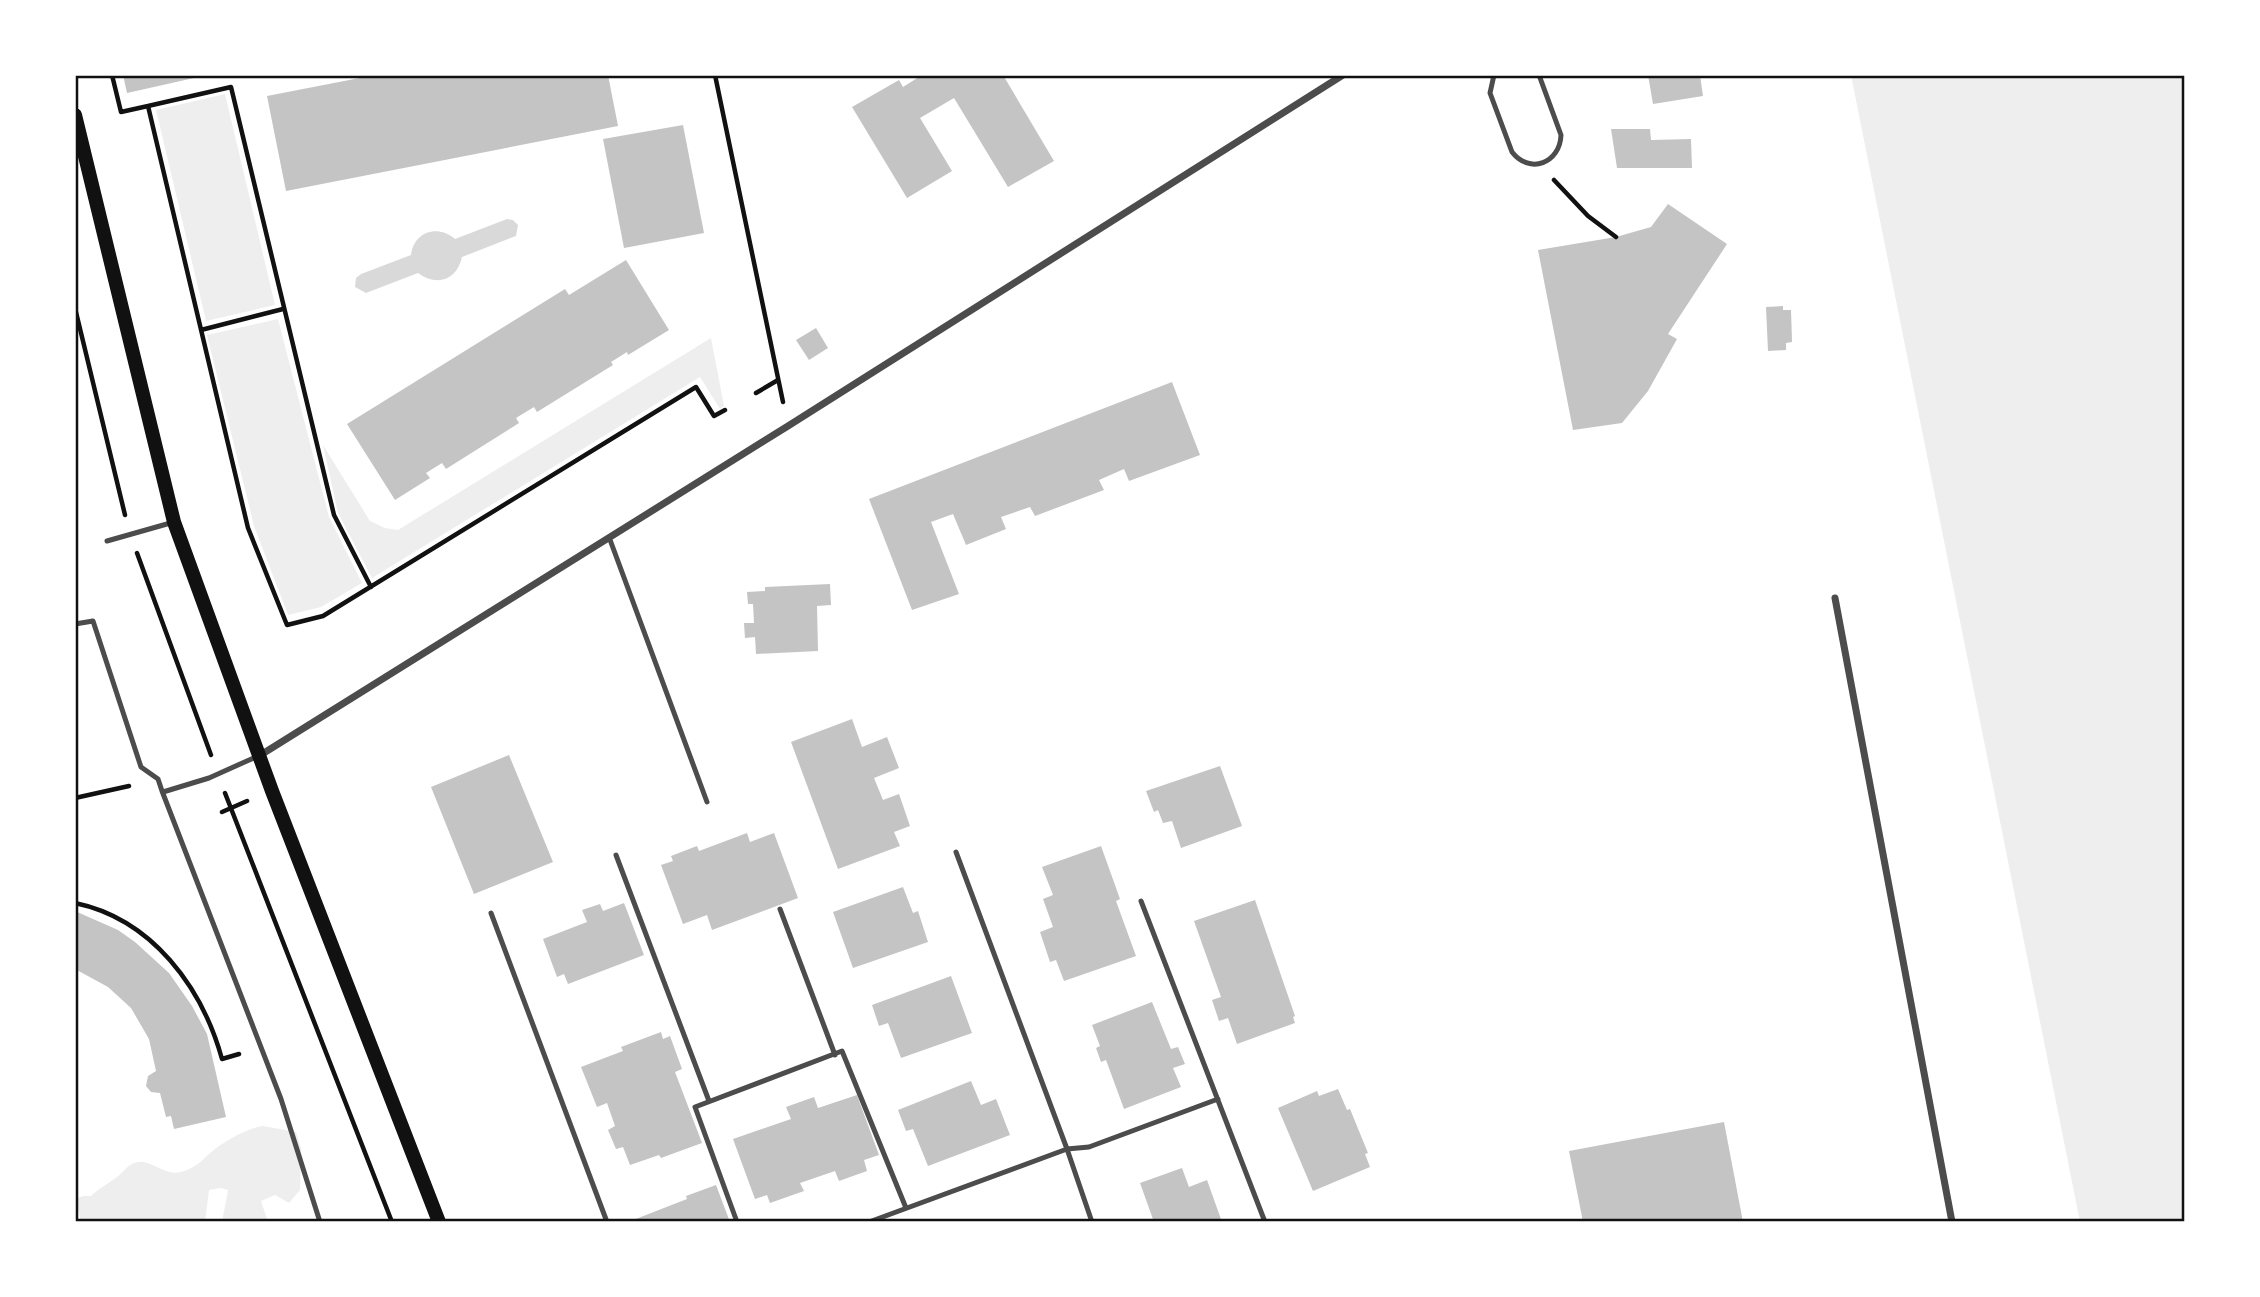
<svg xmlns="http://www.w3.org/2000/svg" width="2260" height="1297" font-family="Ubuntu,sans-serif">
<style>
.green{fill:#eee}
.water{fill:#d9d9d9}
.building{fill:#c4c4c4}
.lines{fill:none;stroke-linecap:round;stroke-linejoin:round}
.path{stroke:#111;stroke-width:4.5}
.service{stroke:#4c4c4c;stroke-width:5}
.minor{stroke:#4c4c4c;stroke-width:7}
.secondary{stroke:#111;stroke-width:14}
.neatline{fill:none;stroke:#111;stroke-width:2.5}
</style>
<rect width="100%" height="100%" fill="#fff"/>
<path class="green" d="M 1851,75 L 2185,75 L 2185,1222 L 2080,1222 Z
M 225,94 L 275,305 L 206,321 L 156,110 Z
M 278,319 L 329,517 L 362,583 L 321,607 L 288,615 L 254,526 L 207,335 Z
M 711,338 L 724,406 L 720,409 L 700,377 L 372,578 L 338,513 L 323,445 L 370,521 L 385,528 L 398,530 Z
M 263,1126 L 296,1132 L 301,1148 L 300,1190 L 289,1203 L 275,1195 L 261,1201 L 268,1222 L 222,1222 L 228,1190 L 221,1188 L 209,1190 L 205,1222 L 81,1222 L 76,1199 L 83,1196 L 91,1196 C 99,1188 108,1184 117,1177 C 126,1170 130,1160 144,1162 C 158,1165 168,1177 184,1171 C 199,1167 207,1154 219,1146 C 231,1138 248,1128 263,1126 Z"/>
<path class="water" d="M 507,219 L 513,220 L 518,225 L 516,236 L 462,257 C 457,280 437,287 418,273 L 366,293 L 355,287 L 356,278 L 361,274 L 411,255 C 414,232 437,224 455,239 Z"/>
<path class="building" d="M 123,75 L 203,75 L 203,76 L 127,93 Z
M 375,75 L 608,75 L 618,126 L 286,191 L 267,96 Z
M 922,75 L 1003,75 L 1054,161 L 1008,187 L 954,98 L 920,118 L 952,171 L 907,198 L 852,107 L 899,80 L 903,87 Z
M 1648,75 L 1700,75 L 1703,96 L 1653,104 Z
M 683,125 L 704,233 L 624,248 L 603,139 Z
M 1611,129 L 1650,129 L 1651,140 L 1691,139 L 1692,168 L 1617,168 Z
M 1668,204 L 1727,244 L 1668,334 L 1677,339 L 1648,391 L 1622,423 L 1573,430 L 1538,250 L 1616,237 L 1651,227 Z
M 626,260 L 669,330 L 628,355 L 627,352 L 611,362 L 613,365 L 537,412 L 534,407 L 516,418 L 519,423 L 446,469 L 442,463 L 426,473 L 430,478 L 395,500 L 347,424 L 565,289 L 569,295 Z
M 1783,306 L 1783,310 L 1791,310 L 1792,342 L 1786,343 L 1786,350 L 1768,351 L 1766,307 Z
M 816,328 L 828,348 L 809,360 L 796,340 Z
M 1172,382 L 1200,455 L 1129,481 L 1124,469 L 1099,480 L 1104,490 L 1035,516 L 1030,507 L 1001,517 L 1006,529 L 966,545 L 953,514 L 931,522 L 959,594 L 912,610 L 869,499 Z
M 830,584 L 831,605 L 817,606 L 818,651 L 756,654 L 755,637 L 745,638 L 744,623 L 754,623 L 753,604 L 748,604 L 747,592 L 765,591 L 765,587 Z
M 852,719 L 862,747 L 887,737 L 899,768 L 874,778 L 883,800 L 899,794 L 910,826 L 894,832 L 900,846 L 838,869 L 791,742 Z
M 509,755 L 553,862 L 474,894 L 431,787 Z
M 1220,766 L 1242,826 L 1181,848 L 1172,821 L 1163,823 L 1158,810 L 1154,812 L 1146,791 Z
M 747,833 L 750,842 L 774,833 L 798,898 L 712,930 L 707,915 L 683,924 L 661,865 L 673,861 L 671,856 L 697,846 L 699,851 Z
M 1101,846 L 1120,899 L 1116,901 L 1136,956 L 1064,981 L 1056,960 L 1050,962 L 1040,932 L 1053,927 L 1043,899 L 1053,895 L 1042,867 Z
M 903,887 L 913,913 L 918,911 L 928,942 L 853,968 L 833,912 Z
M 1255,900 L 1295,1016 L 1293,1017 L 1295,1023 L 1237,1044 L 1228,1018 L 1219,1021 L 1212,1000 L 1221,997 L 1194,921 Z
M 624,903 L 644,955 L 568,984 L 564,974 L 557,977 L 543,939 L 587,922 L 582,910 L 600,904 L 603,911 Z
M 75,911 L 118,930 L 135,942 L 169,973 L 192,1006 L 207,1034 L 226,1117 L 174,1129 L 171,1116 L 166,1117 L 160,1093 L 151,1092 L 146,1086 L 148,1076 L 156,1071 L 149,1039 L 131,1008 L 108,987 L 75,969 Z
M 951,976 L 972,1033 L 901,1058 L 888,1023 L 879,1026 L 872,1005 Z
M 1152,1002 L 1171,1049 L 1178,1047 L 1185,1064 L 1173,1068 L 1181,1087 L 1124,1109 L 1106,1060 L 1101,1062 L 1096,1048 L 1100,1046 L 1092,1025 Z
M 661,1032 L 663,1039 L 670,1036 L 682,1069 L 675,1072 L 702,1143 L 661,1158 L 659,1155 L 630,1165 L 623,1147 L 616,1149 L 608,1130 L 615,1126 L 607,1103 L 597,1107 L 581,1067 L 623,1051 L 621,1047 Z
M 971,1081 L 981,1105 L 996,1099 L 1010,1135 L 928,1166 L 913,1129 L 906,1131 L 898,1110 Z
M 1338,1089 L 1347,1110 L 1350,1109 L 1368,1153 L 1365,1154 L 1370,1167 L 1313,1191 L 1278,1108 L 1317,1091 L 1319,1096 Z
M 857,1095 L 879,1155 L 864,1160 L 867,1171 L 839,1181 L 835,1171 L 800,1183 L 804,1191 L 770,1203 L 767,1195 L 755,1199 L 733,1139 L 791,1119 L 786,1107 L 814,1097 L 818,1108 Z
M 1724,1122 L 1743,1222 L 1583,1222 L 1569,1151 Z
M 1182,1168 L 1189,1187 L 1207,1180 L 1222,1222 L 1154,1222 L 1140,1183 Z
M 716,1185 L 730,1222 L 628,1222 L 687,1199 L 686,1196 Z"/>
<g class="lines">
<path class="path" d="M 112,75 L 121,112 L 148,106 L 248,528 L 287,625 L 323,616 L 696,387 L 714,416 L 725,410
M 715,75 L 783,402
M 148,106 L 231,87 L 334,515 L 371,587
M 1554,180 L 1588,216 L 1616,237
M 75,308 L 125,515
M 201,330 L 283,309
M 756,393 L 778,380
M 137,553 L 211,755
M 225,793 L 392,1222
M 75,798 L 129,786
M 222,812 L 247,801
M 75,903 C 152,919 202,987 222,1059 L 239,1054"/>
<path class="service" d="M 1494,75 L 1490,93 L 1512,152 C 1530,175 1560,163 1561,135 L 1539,75
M 609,537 L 707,802
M 107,541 L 174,522
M 75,624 L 93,621 L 141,767 L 158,779 L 162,791 L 281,1099 L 320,1222
M 163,792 L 209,778 L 258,756
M 956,852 L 1067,1149 L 1092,1222
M 616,855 L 709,1101
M 1141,901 L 1265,1222
M 780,909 L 835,1055
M 491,913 L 607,1222
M 737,1222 L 695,1107 L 842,1051 L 906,1208
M 869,1222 L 1067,1149 L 1089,1147 L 1218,1099"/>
<path class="minor" d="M 1835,598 L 1952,1222
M 259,756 L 788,426 L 1343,75"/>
<path class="secondary" d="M 75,115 L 174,522 L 272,791 L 439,1222"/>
</g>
<rect width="2260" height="1297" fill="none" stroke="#ffffff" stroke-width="154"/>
<rect x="77" y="77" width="2106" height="1143" class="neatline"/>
</svg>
